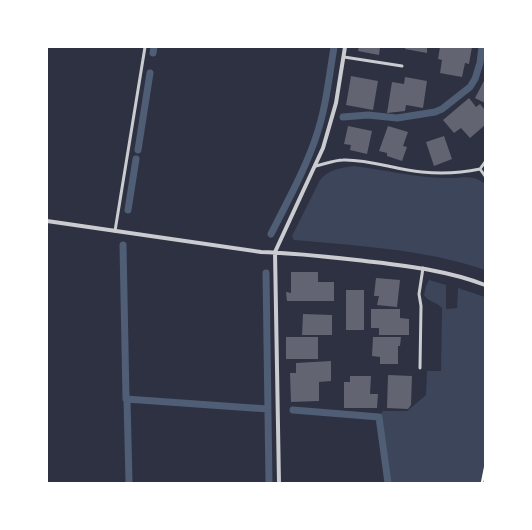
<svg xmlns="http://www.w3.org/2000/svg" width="532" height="530" font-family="'IBM Plex Sans',sans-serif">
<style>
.green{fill:#3c4559}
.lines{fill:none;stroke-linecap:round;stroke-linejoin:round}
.stream{stroke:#4f5d75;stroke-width:7}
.building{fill:#626471}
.path{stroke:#fff;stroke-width:2.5}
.service{stroke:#caccd0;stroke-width:3}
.minor{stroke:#caccd0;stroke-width:4}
</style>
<rect width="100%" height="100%" fill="#2d3142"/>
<path class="green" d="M 354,166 C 386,170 416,178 449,178 C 463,178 474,174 485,184 L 485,270 C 424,249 358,246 294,240 L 292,236 L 320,180 C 329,169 340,168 354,166 Z
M 429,280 L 446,285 L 446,309 L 457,308 L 458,288 L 485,297 L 485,483 L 390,483 L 381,414 L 383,411 L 407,411 L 426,395 L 427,371 L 441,371 L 442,308 C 437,302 428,302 424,295 L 426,286 Z"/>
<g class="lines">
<path class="stream" d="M 153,53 L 154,47
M 343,117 L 368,115 L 397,118 L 435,112 L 442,109 L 470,87 L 475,79 L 480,63 L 482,47
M 138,150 L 150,73
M 128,210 L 136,159
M 271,234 C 287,202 305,170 316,137 C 326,108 329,77 334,47
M 123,245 L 126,399 L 268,409
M 266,273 L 269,483
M 127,399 L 129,483
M 293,410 L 379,417 L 388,483"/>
</g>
<path class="building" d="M 359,47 L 380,47 L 379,55 L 358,51 Z
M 406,47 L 427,47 L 427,53 L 405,49 Z
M 440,47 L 472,47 L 469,64 L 465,63 L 462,77 L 440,73 L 442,60 L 438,59 Z
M 351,76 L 378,81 L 373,110 L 346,105 Z
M 405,77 L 427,81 L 423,108 L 406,105 L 405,111 L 387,113 L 392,82 L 404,84 Z
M 485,79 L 485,103 L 475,98 Z
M 469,98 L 476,107 L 480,104 L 485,110 L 485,125 L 470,138 L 461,128 L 454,133 L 443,120 Z
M 348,126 L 372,131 L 367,154 L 350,150 L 351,145 L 344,144 Z
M 388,126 L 408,132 L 403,146 L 407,147 L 402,161 L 387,156 L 387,153 L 379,151 Z
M 444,136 L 452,159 L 434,166 L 426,142 Z
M 291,272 L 318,272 L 318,282 L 334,282 L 334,301 L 287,301 L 286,292 L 291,293 Z
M 376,278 L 400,280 L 397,307 L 377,305 L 379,296 L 374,296 Z
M 346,290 L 364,290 L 364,330 L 346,330 Z
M 371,309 L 400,309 L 400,318 L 409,319 L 409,335 L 379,335 L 379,328 L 371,328 Z
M 303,314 L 332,315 L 332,335 L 302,335 Z
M 286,337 L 318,337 L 318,359 L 286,359 Z
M 373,337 L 401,337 L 400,346 L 398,346 L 398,364 L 380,364 L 380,357 L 372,356 Z
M 331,361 L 331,381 L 319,382 L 319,401 L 291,402 L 290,373 L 296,373 L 296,363 Z
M 388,375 L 412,376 L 411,405 L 408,409 L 387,408 Z
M 350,376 L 371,376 L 370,394 L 378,394 L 377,408 L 344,408 L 344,382 L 350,382 Z"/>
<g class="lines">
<path class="path" d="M 482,483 L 485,468"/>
<path class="service" d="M 344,57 L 402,66
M 316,166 C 325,164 335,160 343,160 C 370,159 395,170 422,172 C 441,174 461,173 480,169 L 485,162
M 480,169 L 485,176
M 115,231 L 145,47
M 420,368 L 421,306 L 419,294 L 423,268"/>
<path class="minor" d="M 47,221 L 261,252 C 296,253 330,257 365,261 C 406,266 446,270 485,285
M 279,483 L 275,252 L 323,148 L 336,103 L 345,47"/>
</g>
<rect width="532" height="530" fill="none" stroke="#ffffff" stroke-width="96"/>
</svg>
